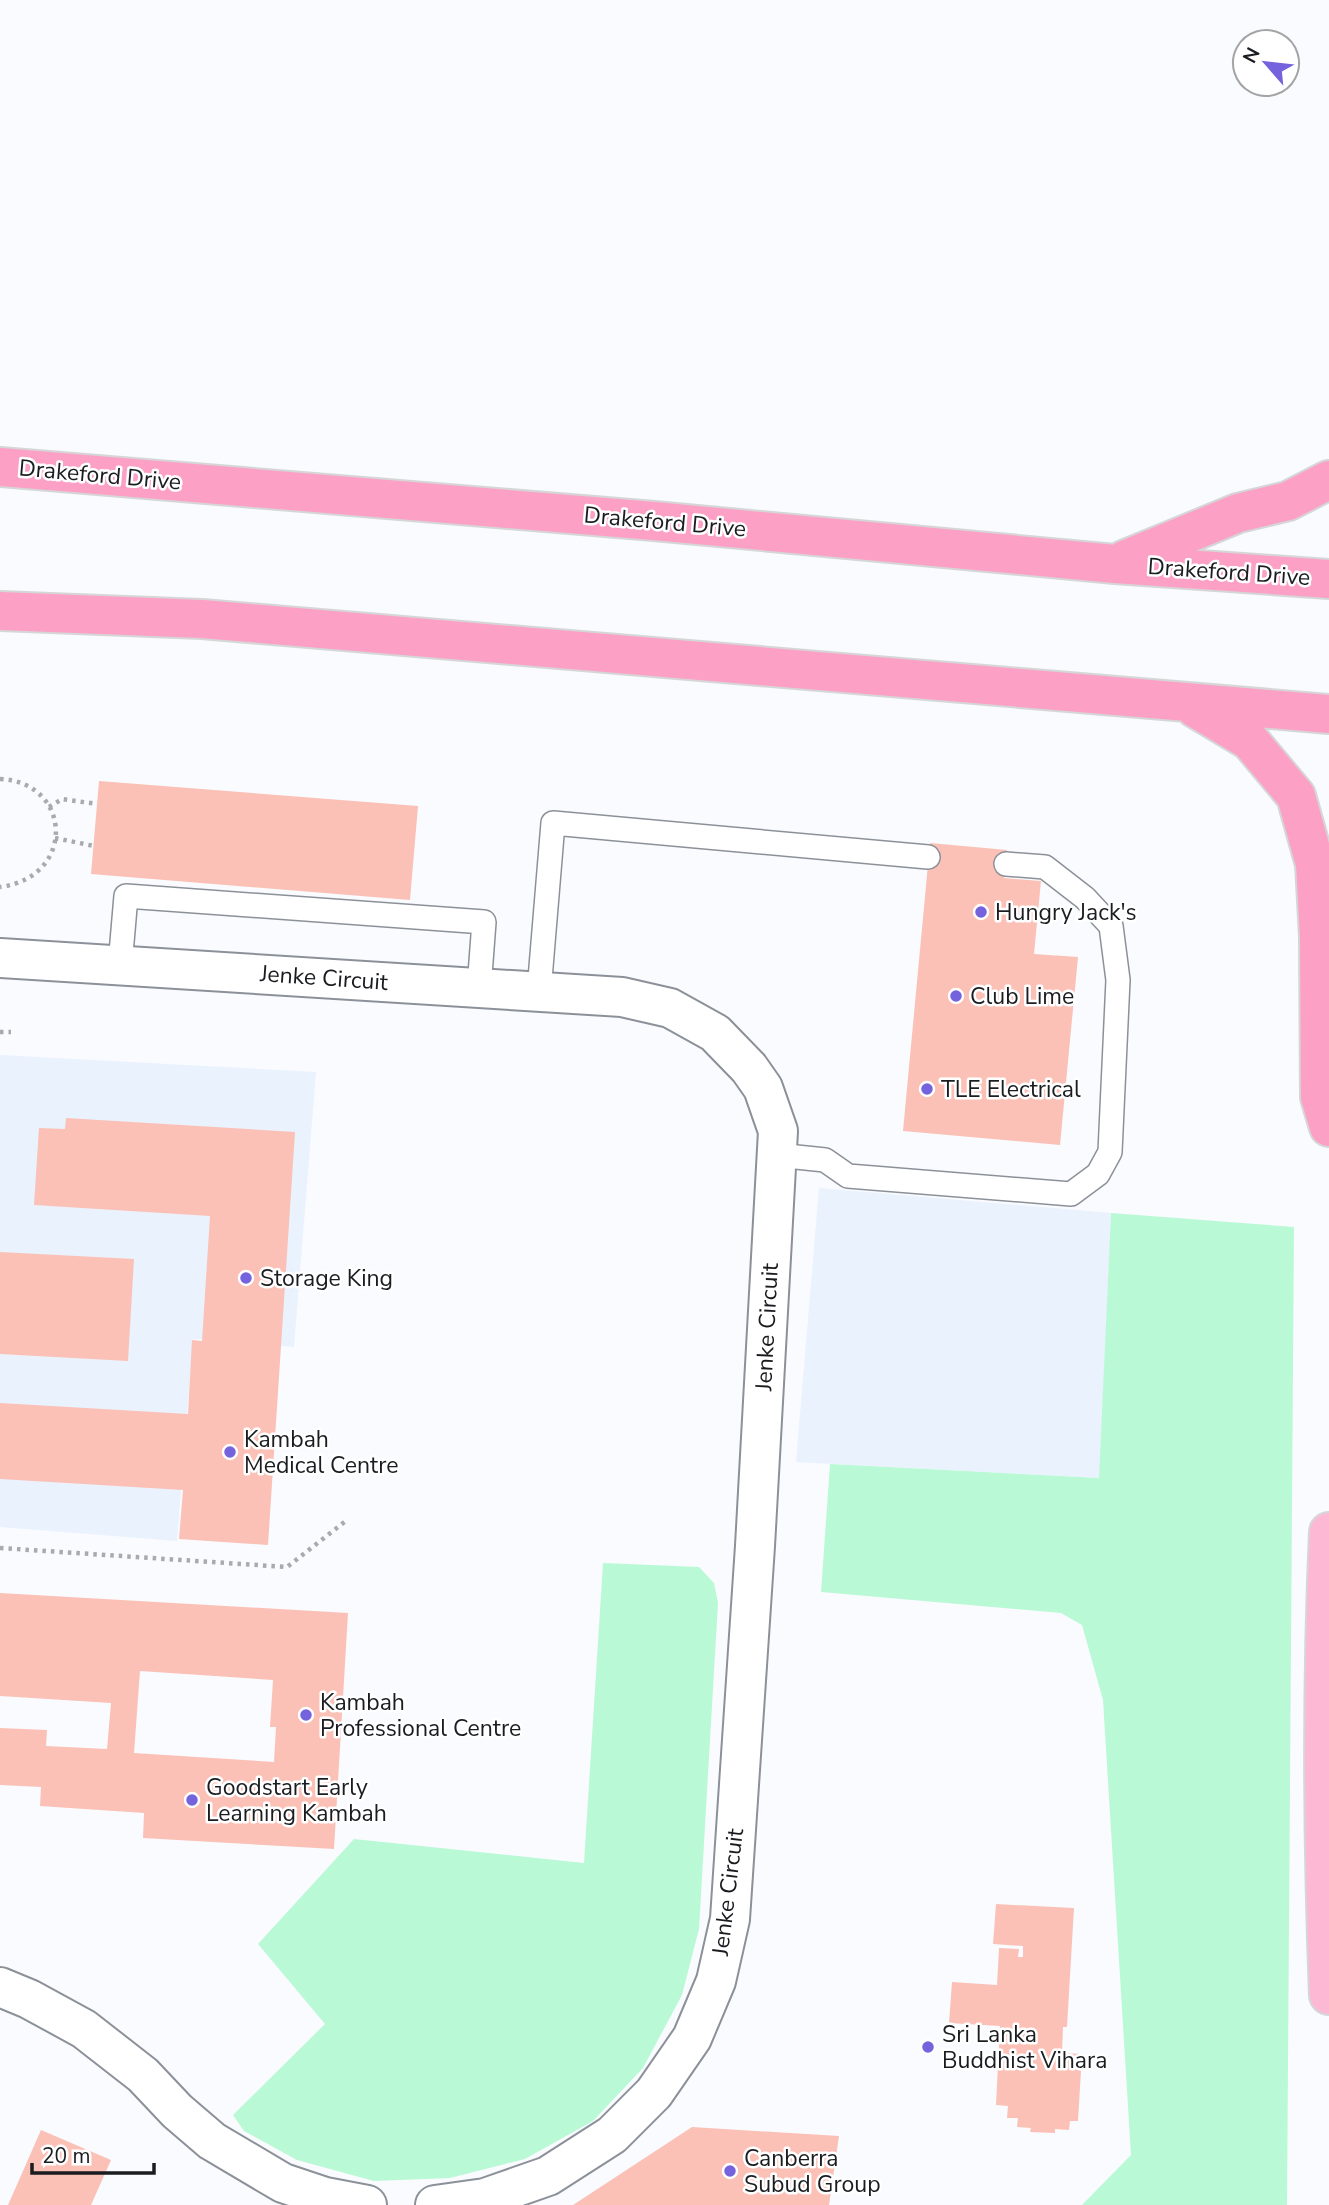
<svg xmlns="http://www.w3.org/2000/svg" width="1329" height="2205" font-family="'Nunito Sans',sans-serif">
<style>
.built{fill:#eaf2fe}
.green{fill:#baf9d6}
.building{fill:#fbc1b6;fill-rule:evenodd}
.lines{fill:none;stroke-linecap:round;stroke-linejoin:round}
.service-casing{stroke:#8c9199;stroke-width:26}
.minor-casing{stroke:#8c9199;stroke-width:42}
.primary-casing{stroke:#d6d6d7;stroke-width:42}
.trunk-casing{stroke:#d6d6d7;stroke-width:42}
.path{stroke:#a8aaae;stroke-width:4.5;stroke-dasharray:3.5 5;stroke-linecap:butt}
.service{stroke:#fff;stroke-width:23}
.minor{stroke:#fff;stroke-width:38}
.primary{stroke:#fdb8d4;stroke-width:38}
.trunk{stroke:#fca0c6;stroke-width:38}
.poi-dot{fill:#7463dd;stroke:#fff;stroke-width:2.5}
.labels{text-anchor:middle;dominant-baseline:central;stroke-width:5;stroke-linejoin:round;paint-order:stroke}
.street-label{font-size:23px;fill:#1a1c1f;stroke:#fff}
.poi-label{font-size:23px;fill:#1a1c1f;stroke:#fff;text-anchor:start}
</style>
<rect width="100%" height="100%" fill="#f9fbff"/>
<path class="built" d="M 0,1055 L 316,1072 L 294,1347 L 193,1339 L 177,1541 L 0,1527 Z
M 819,1188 L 1111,1213 L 1100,1478 L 796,1462 Z"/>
<path class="green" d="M 1111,1213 L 1294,1227 L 1287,2205 L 1082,2205 L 1131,2155 L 1103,1700 L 1082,1625 L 1061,1613 L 821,1592 L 830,1464 L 1099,1478 Z
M 603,1563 L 699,1567 L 714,1583 L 718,1603 L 699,1929 L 682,1995 L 643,2068 L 593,2121 L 525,2159 L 450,2178 L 374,2181 L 297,2160 L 244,2131 L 233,2115 L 325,2024 L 258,1944 L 354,1839 L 584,1863 Z"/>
<path class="building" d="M 99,781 L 418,806 L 410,900 L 91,874 Z
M 930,843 L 1007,850 L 1004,878 L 1041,881 L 1034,954 L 1078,957 L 1060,1145 L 903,1131 Z
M 66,1118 L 295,1132 L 268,1545 L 179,1539 L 183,1490 L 0,1479 L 0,1403 L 188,1414 L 192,1340 L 202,1341 L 210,1216 L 34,1205 L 39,1128 L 65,1129 Z
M 0,1252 L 134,1259 L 128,1361 L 0,1354 Z
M 0,1593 L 348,1613 L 334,1849 L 143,1838 L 144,1813 L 40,1806 L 41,1787 L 0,1785 L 0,1728 L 47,1730 L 46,1746 L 107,1749 L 111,1703 L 0,1696 ZM 140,1671 L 273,1680 L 270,1727 L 276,1727 L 274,1762 L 134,1753 Z
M 996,1904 L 1074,1908 L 1067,2027 L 1063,2027 L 1062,2053 L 1082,2054 L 1078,2121 L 1070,2121 L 1069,2130 L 1055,2129 L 1055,2133 L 1030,2132 L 1031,2128 L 1017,2127 L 1018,2118 L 1007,2118 L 1008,2106 L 996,2105 L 1000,2026 L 949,2023 L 952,1982 L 997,1985 L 999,1948 L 1019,1949 L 1018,1957 L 1023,1957 L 1023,1946 L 993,1944 Z
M 692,2127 L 839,2136 L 829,2205 L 573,2205 Z
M 41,2130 L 111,2160 L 91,2205 L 8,2205 Z"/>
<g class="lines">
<g class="service-casing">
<path id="service" d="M 120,965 L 126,896 L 484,922 L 479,988
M 539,991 L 553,823 L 928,857
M 777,1155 L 825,1160 L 848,1176 L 1071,1194 L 1098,1174 L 1110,1152 L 1118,980 L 1111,926 L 1085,898 L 1045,867 L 1006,864"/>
</g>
<g class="minor-casing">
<path id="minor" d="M 0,958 L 622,997 L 670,1008 L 715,1033 L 749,1068 L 763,1088 L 778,1131 L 755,1546 L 730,1919 L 716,1981 L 692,2038 L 654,2093 L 612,2135 L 548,2176 L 485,2198 L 435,2205
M 0,1987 L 29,1999 L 84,2029 L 143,2075 L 177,2111 L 212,2141 L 283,2183 L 325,2197 L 367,2205"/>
</g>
<g class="primary-casing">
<path id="primary" d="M 1329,1532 C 1322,1686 1323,1841 1329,1995"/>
</g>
<g class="trunk-casing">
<path id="trunk" d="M 0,467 L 654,521 L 1115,564 L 1329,579
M 1124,560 L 1238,513 L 1288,501 L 1329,480
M 0,611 L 202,619 L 1329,714
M 1195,708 L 1250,741 L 1296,796 L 1315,864 L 1319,937 L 1320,1097 L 1329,1127"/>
</g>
<path class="path" d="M 0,779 C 72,782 77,877 0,887
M 49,807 L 62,799 L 97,804
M 55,838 L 94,846
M 0,1032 L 11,1032
M 0,1548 L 287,1567 L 347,1520"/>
<use href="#service" class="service"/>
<use href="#minor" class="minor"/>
<use href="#primary" class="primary"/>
<use href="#trunk" class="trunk"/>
</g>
<g class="poi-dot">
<circle cx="981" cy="912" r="7"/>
<circle cx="956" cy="996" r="7"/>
<circle cx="927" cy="1089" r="7"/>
<circle cx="246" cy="1278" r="7"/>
<circle cx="230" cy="1452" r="7"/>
<circle cx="306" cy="1715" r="7"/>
<circle cx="192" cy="1800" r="7"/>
<circle cx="928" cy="2047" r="7"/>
<circle cx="730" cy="2171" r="7"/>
</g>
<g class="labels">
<g class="street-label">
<text transform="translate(100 475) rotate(5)">Drakeford Drive</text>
<text transform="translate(665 522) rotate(5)">Drakeford Drive</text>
<text transform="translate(1229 572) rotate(4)">Drakeford Drive</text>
<text transform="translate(324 978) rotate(4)">Jenke Circuit</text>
<text transform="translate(767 1327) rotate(-87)">Jenke Circuit</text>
<text transform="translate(728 1892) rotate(-83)">Jenke Circuit</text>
</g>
<g class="poi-label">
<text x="995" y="912">Hungry Jack's</text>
<text x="970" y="996">Club Lime</text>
<text x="941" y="1089">TLE Electrical</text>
<text x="260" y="1278">Storage King</text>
<text x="244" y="1439">Kambah<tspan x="244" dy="26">Medical Centre</tspan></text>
<text x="320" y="1702">Kambah<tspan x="320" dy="26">Professional Centre</tspan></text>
<text x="206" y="1787">Goodstart Early<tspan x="206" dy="26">Learning Kambah</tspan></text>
<text x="942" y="2034">Sri Lanka<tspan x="942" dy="26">Buddhist Vihara</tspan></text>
<text x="744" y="2158">Canberra<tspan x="744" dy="26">Subud Group</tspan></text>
</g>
</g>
<g transform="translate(1266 63) rotate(298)"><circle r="33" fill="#ffffff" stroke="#a3a4a5" stroke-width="2"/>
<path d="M0-5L12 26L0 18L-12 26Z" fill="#7463dd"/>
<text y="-10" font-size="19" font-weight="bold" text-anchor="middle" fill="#1a1c1f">N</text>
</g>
<path d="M32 2163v10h122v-10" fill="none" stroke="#1a1c1f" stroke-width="3.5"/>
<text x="42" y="2163" font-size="21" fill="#1a1c1f" stroke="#ffffff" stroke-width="5" paint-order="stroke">20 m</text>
</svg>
